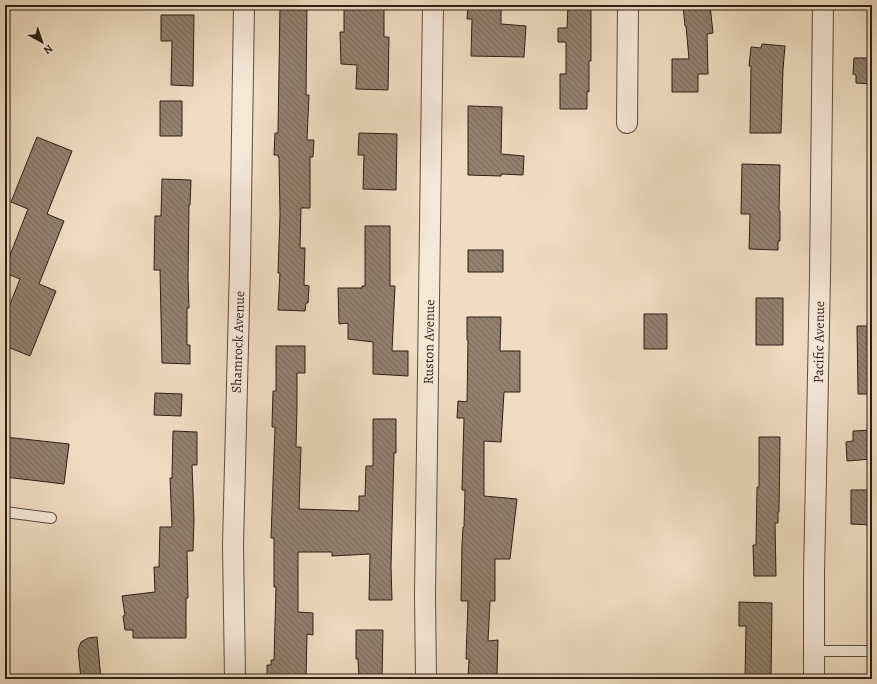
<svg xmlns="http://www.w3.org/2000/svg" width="877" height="684" font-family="Alegreya,serif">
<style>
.building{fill:url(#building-back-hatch);stroke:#2d1f14}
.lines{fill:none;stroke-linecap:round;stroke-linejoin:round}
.service-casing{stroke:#5e4e40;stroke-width:12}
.minor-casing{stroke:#5e4e40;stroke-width:22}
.service{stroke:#f5e8d7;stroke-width:10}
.minor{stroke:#f5e8d7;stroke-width:20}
.labels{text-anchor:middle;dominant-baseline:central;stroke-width:4;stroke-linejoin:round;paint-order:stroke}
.street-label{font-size:14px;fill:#2d1f14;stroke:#f5e8d7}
</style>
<defs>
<pattern id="building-back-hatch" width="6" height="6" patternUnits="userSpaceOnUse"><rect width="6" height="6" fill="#92816e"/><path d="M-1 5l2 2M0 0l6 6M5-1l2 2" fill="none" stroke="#786959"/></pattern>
</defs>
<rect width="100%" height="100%" fill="#efdcc2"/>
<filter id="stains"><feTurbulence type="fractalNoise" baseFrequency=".005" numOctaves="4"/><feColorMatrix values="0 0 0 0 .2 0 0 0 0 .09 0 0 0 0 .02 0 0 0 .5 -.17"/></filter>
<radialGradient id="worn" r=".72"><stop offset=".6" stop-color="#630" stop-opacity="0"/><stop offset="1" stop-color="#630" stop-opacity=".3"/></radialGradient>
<path class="building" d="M 280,5 L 307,5 L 306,95 L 309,95 L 307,140 L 314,140 L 313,157 L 310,157 L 310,208 L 301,208 L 300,248 L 305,248 L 304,285 L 309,286 L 308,303 L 306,303 L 305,311 L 278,310 L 280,273 L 278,273 L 280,215 L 279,157 L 278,157 L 278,155 L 274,155 L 275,133 L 278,133 Z
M 354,5 L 384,5 L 384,37 L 389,37 L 388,90 L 356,89 L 357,65 L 341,64 L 340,32 L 344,32 L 344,6 Z
M 468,5 L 501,5 L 501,24 L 526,26 L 524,57 L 471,56 L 472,19 L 467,19 Z
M 568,5 L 591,5 L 591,61 L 589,61 L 589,92 L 587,91 L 587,109 L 560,109 L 560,74 L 566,74 L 566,42 L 558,42 L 558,28 L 567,28 Z
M 683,5 L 710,5 L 713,33 L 707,34 L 708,74 L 698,74 L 698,92 L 672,92 L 672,59 L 689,59 L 686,26 L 685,26 Z
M 161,15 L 194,15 L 193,86 L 171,85 L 172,41 L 161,41 Z
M 762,44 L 785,46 L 783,69 L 781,133 L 750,133 L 751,66 L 749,66 L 751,47 L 761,48 Z
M 854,58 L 872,58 L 872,84 L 856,83 L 856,75 L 853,74 Z
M 160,101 L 182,101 L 182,136 L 160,136 Z
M 468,106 L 502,107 L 501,154 L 524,156 L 523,175 L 501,174 L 501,176 L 468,175 Z
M 359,133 L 397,134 L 396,190 L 363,189 L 364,155 L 358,155 Z
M 37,137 L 72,151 L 47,214 L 64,221 L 39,284 L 56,291 L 30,356 L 5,346 L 5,317 L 20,279 L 5,273 L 5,268 L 28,209 L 11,202 Z
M 742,164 L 780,165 L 779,211 L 780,211 L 780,241 L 778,241 L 778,250 L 749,249 L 750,214 L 741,214 Z
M 162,179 L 191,180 L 190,205 L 189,205 L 188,278 L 189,308 L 187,308 L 187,345 L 190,345 L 190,364 L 162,363 L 160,270 L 154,270 L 155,216 L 161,216 Z
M 365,226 L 390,226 L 390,286 L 395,286 L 392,351 L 408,351 L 408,376 L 373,374 L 373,342 L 348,339 L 348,323 L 339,324 L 338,288 L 362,288 L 362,286 L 365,286 Z
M 468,250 L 503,250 L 503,272 L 468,272 Z
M 756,298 L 783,298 L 783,345 L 756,345 Z
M 644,314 L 667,314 L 667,349 L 644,349 Z
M 467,317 L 501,317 L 500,351 L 520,351 L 520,392 L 504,392 L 501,442 L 484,441 L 484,496 L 517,499 L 510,559 L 495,559 L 495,601 L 490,601 L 488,641 L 498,640 L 497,674 L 494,674 L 494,679 L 468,679 L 469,659 L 466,659 L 468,601 L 461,601 L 462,544 L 463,527 L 464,527 L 465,490 L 462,490 L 464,418 L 457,418 L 458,401 L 467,402 L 468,340 L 467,340 Z
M 857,326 L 872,326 L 872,394 L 858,394 Z
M 276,346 L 305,346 L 305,373 L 297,373 L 297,408 L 296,447 L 301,447 L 299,509 L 359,511 L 359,496 L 365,496 L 366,466 L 373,466 L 373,419 L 396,419 L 396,453 L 394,453 L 391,566 L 392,600 L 369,600 L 370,554 L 332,556 L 332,552 L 298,552 L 298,612 L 313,613 L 313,635 L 307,634 L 306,679 L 267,679 L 267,665 L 271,665 L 271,660 L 274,660 L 276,587 L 274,587 L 274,538 L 271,538 L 275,427 L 272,427 L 273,391 L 276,391 Z
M 155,393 L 182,394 L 181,416 L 154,415 Z
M 872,430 L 872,459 L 847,461 L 846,442 L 853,441 L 853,431 Z
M 173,431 L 197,432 L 197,465 L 192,465 L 194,519 L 193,551 L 187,551 L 188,598 L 186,598 L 186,638 L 133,638 L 133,630 L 125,630 L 123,616 L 125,615 L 122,596 L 155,592 L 154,567 L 159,567 L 160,527 L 172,527 L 170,478 L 172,478 Z
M 5,437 L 69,444 L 64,484 L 5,477 Z
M 759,437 L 780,437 L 779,512 L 778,512 L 778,523 L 775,523 L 776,576 L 754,576 L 753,545 L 756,545 L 757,487 L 759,487 Z
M 851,490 L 872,490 L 872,525 L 851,524 Z
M 739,602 L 772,603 L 771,679 L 745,679 L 746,626 L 739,626 Z
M 356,630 L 383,630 L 382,679 L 359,679 L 358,659 L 356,659 Z
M 97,637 L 101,679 L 81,679 L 78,650 L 81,642 L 88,638 Z"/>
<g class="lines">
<g class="service-casing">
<path id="service" d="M 5,512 L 51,518
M 814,651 L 872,651"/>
</g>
<g class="minor-casing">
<path id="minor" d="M 627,123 L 628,5
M 235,679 L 233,545 L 240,266 L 244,5
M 426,679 L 425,595 L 433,5
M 814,679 L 814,574 L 820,277 L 823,5"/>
</g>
<use href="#service" class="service"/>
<use href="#minor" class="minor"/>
</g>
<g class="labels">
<g class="street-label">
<text transform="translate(238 342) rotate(-88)">Shamrock Avenue</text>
<text transform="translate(429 342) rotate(-89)">Ruston Avenue</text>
<text transform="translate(819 342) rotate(-89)">Pacific Avenue</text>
</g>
</g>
<rect width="877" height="684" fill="none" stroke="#efdcc2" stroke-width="20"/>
<rect x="6" y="6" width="865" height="672" fill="none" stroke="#2d1f14" stroke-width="2"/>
<rect x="10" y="10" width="857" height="664" fill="none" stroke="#2d1f14"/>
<g transform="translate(42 42) rotate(140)" stroke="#f5e8d7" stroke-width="3" paint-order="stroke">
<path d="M0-3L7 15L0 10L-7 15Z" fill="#2d1f14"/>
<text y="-6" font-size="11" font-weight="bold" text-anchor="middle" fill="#2d1f14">N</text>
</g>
<rect width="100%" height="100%" filter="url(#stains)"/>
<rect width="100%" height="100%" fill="url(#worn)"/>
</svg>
